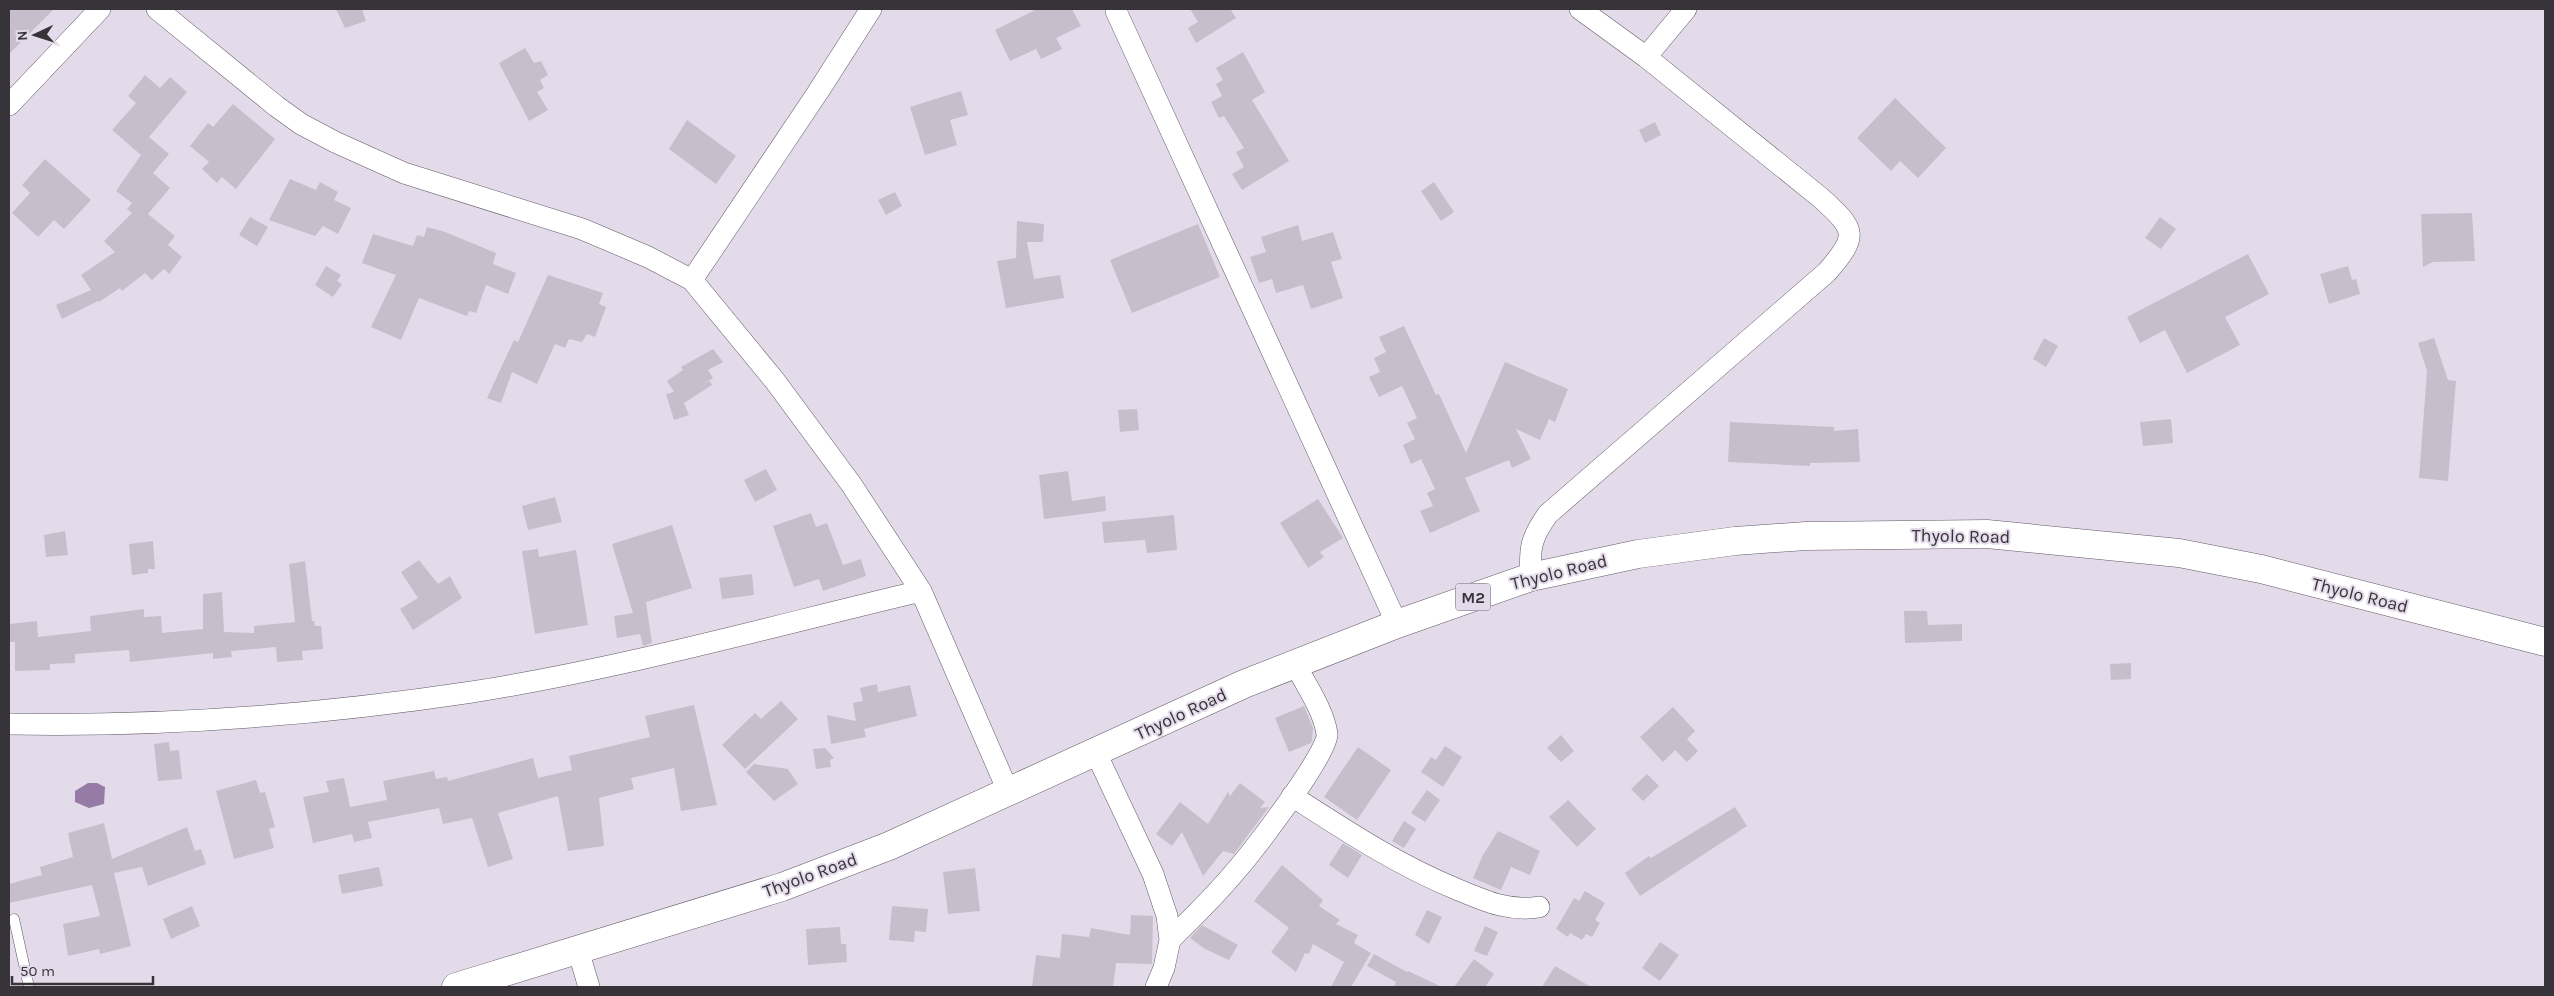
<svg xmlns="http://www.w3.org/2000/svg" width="2554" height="996" font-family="Karla,sans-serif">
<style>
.water{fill:#957ba5}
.building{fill:#c7becc}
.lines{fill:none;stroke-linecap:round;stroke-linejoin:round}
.service-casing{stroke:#615966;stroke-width:11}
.minor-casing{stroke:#615966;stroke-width:22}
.trunk-casing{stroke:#615966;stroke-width:29}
.service{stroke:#fff;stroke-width:10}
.minor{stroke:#fff;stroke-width:21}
.trunk{stroke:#fff;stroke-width:28}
.labels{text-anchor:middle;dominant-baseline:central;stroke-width:4;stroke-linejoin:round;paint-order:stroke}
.shield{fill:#e4dbea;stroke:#6a656e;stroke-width:1}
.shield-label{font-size:16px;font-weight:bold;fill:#363339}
.street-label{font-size:18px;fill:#363339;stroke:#e4dbea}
</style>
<rect width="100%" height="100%" fill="#e4dbea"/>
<path class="water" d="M 88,783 L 97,783 L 105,787 L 104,804 L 89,808 L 75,802 L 75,791 Z"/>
<path class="building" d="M 9,9 L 54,9 L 9,54 Z
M 336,9 L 362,9 L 366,21 L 345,28 Z
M 1037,9 L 1072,9 L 1081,26 L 1056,38 L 1062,49 L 1041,59 L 1036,49 L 1010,61 L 995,30 Z
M 1190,9 L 1230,9 L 1236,18 L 1196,43 L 1188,28 L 1198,22 Z
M 525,48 L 534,63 L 541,61 L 548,75 L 540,80 L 544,88 L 537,92 L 548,110 L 529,121 L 499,63 Z
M 1243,52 L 1265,92 L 1252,100 L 1289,161 L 1242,190 L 1232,174 L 1244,167 L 1236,152 L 1244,148 L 1224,116 L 1219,118 L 1211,102 L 1222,96 L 1216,84 L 1223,80 L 1216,68 Z
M 145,75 L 160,88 L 170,77 L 187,92 L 149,137 L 169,154 L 153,173 L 170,188 L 148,214 L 175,236 L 168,245 L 182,257 L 169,274 L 164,269 L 152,280 L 145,273 L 122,291 L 120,288 L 99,302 L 98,301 L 62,319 L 56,305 L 91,290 L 81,275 L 115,252 L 104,241 L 132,213 L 127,209 L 132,203 L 116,191 L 141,155 L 112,130 L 136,103 L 128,96 Z
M 961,91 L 968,115 L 950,120 L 957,145 L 925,155 L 910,107 Z
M 1895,98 L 1946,148 L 1918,178 L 1900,161 L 1891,171 L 1857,138 Z
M 233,104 L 275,139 L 236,189 L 222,177 L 217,183 L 202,169 L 209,162 L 190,146 L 208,123 L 213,127 Z
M 687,120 L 736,156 L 716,184 L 669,149 Z
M 1655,122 L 1661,135 L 1645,143 L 1639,130 Z
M 45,159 L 91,200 L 64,229 L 54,220 L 38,237 L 12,213 L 30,193 L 22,185 Z
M 290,179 L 316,190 L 320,182 L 338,192 L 334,200 L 351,208 L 338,234 L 323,226 L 315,236 L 269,220 Z
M 1434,182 L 1454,212 L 1441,221 L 1421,191 Z
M 895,192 L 902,206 L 886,215 L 878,200 Z
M 2472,213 L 2475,261 L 2433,262 L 2423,267 L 2421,214 Z
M 250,217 L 268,227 L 257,246 L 239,235 Z
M 2160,217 L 2176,229 L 2161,249 L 2145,238 Z
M 1017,221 L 1044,224 L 1043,242 L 1027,242 L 1034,279 L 1060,275 L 1064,298 L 1006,308 L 997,261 L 1016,258 Z
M 1198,224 L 1220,277 L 1132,313 L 1110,260 Z
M 1298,225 L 1302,241 L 1333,232 L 1342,259 L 1331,262 L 1343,298 L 1311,309 L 1303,285 L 1276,293 L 1272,279 L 1259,283 L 1250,257 L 1266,252 L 1261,237 Z
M 427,227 L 445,232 L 496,253 L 493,264 L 516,273 L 508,294 L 486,285 L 476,313 L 469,311 L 467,316 L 419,298 L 401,340 L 371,327 L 396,275 L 362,263 L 373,234 L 413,246 L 417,235 L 424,237 Z
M 2248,254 L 2269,294 L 2225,317 L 2240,345 L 2187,373 L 2165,330 L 2140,343 L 2127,317 Z
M 326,266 L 341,275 L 337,281 L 342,284 L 333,297 L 315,285 Z
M 2348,266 L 2352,280 L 2356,279 L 2360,294 L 2329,304 L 2320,274 Z
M 548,275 L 603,293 L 599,304 L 606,307 L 595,337 L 587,334 L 582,342 L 569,339 L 565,348 L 555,344 L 537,384 L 512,372 L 501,403 L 487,398 L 514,340 L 518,342 Z
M 1404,326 L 1436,395 L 1439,394 L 1466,453 L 1505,362 L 1568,389 L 1555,422 L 1549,419 L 1540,440 L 1516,429 L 1531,459 L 1512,468 L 1509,460 L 1465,478 L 1480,511 L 1430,533 L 1420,511 L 1433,506 L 1427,493 L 1435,489 L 1421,459 L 1411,464 L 1403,445 L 1415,439 L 1407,423 L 1417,418 L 1402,386 L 1379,397 L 1369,377 L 1380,372 L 1374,358 L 1386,352 L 1379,337 Z
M 2044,338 L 2058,346 L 2046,367 L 2033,359 Z
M 2434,338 L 2448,380 L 2456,381 L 2448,481 L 2419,478 L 2427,371 L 2418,343 Z
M 713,349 L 723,362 L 708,370 L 713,378 L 703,384 L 710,381 L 712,385 L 684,403 L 689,415 L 674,420 L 666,394 L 674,392 L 667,381 L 683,370 L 681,367 Z
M 1137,409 L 1139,430 L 1120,432 L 1118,410 Z
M 2171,419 L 2173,443 L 2143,446 L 2140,422 Z
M 1730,422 L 1834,427 L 1834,431 L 1858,429 L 1860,462 L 1810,463 L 1810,466 L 1728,462 Z
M 766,469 L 777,490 L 755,502 L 744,480 Z
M 1068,471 L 1072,501 L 1105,496 L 1106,511 L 1044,519 L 1039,475 Z
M 555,497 L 562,522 L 528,530 L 522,506 Z
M 1318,499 L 1343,538 L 1320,552 L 1324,557 L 1308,568 L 1280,523 Z
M 811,513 L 816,527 L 827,523 L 843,565 L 861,559 L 866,576 L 823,591 L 819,579 L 794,587 L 773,526 Z
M 1174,515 L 1177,550 L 1147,553 L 1145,540 L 1104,543 L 1102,522 Z
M 672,525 L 692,588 L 646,602 L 652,643 L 643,646 L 640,634 L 617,638 L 614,616 L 633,613 L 612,544 Z
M 65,531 L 68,555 L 46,557 L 44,535 Z
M 153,541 L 155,569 L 148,569 L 148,573 L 132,575 L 129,544 Z
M 538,549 L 539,557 L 576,550 L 588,625 L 535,634 L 522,551 Z
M 419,560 L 438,584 L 450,576 L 462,598 L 413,630 L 400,609 L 418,598 L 401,572 Z
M 305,561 L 312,621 L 314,621 L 315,626 L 321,626 L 323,649 L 302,651 L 303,660 L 277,662 L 276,647 L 231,651 L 232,657 L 213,659 L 213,653 L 130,662 L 129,650 L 75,654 L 75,663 L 50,664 L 50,670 L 15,671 L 15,642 L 9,642 L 9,624 L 37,621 L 38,637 L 91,631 L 90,616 L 144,609 L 144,617 L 161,616 L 162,633 L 203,629 L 203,594 L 222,592 L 224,632 L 254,633 L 254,626 L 295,622 L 289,564 Z
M 752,574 L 754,595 L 722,599 L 719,578 Z
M 1904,611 L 1927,611 L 1928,625 L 1962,624 L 1962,641 L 1905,643 Z
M 2131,663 L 2131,679 L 2111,680 L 2110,664 Z
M 877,684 L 878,692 L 910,685 L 917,716 L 864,729 L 866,737 L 831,744 L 827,715 L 856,721 L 853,703 L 863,701 L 860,688 Z
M 781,701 L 798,719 L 745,769 L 722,745 L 755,713 L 761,719 Z
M 694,705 L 717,805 L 681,811 L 674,768 L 631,778 L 634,789 L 599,798 L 604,846 L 568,851 L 558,796 L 498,813 L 513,859 L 488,867 L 472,818 L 443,824 L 439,808 L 368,822 L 372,838 L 354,842 L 352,834 L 313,843 L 303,797 L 329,792 L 326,781 L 344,778 L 350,807 L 387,800 L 383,781 L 434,771 L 436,779 L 447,777 L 448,781 L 533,758 L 538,778 L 572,770 L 569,756 L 650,737 L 645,716 Z
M 1304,706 L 1313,728 L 1312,740 L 1311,743 L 1289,752 L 1275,718 Z
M 1673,707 L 1695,731 L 1687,739 L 1698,751 L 1687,762 L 1675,750 L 1663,762 L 1640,737 Z
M 1561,735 L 1574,751 L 1561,762 L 1547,748 Z
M 169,742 L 170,751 L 179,750 L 182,779 L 158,781 L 154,744 Z
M 1445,746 L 1462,757 L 1443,787 L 1421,772 L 1431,757 L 1436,760 Z
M 1358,747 L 1391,770 L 1357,820 L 1324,797 Z
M 825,748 L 834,758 L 830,760 L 831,767 L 816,769 L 813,749 Z
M 754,764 L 788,769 L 798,784 L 774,801 L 746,772 Z
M 1647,774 L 1659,786 L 1643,801 L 1631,789 Z
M 256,780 L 260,793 L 265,792 L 275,827 L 269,829 L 274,848 L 234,859 L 216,791 Z
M 1240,783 L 1265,802 L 1260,808 L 1269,807 L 1234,854 L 1223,851 L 1203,876 L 1182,832 L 1172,846 L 1156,834 L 1180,802 L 1208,824 L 1228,792 L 1230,796 Z
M 1427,790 L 1440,800 L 1425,822 L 1411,813 Z
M 1568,800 L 1596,829 L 1577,847 L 1549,817 Z
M 1735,807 L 1747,826 L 1640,896 L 1625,873 L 1649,856 L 1651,858 Z
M 1404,821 L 1416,829 L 1404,848 L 1392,841 Z
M 104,823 L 112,859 L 187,827 L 195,851 L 201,849 L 206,864 L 148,886 L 142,867 L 114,873 L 131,946 L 100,954 L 99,949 L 68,956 L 63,924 L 100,916 L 92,885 L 9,903 L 9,884 L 42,875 L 40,867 L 73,857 L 68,833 Z
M 1498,831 L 1540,851 L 1530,875 L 1511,867 L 1501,890 L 1473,878 L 1483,855 Z
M 1343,843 L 1362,855 L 1348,878 L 1329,865 Z
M 1282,865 L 1323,900 L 1319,906 L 1340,920 L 1336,924 L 1358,935 L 1354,943 L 1371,953 L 1351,987 L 1331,987 L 1344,962 L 1313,944 L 1309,954 L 1305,953 L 1296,972 L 1271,952 L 1289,928 L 1254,901 Z
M 379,867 L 383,886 L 342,894 L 338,875 Z
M 975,868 L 980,911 L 948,914 L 943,872 Z
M 1585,891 L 1605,903 L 1595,920 L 1600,923 L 1592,937 L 1586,934 L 1582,940 L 1570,933 L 1568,937 L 1556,929 L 1574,898 L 1579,901 Z
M 192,906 L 200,926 L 171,939 L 163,919 Z
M 892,906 L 928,909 L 926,932 L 915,931 L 914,942 L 889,940 Z
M 1427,910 L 1442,917 L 1429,944 L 1415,935 Z
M 1131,915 L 1153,916 L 1152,964 L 1116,963 L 1113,987 L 1032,987 L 1036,955 L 1060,958 L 1062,934 L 1089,937 L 1091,928 L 1130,935 Z
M 1202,925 L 1238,945 L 1229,960 L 1205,949 L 1190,938 Z
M 1485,926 L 1498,932 L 1487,956 L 1474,951 Z
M 840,927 L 841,944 L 846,944 L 847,962 L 808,965 L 806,929 Z
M 1660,942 L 1679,955 L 1660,981 L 1642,968 Z
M 1374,954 L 1407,972 L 1408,971 L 1442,987 L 1394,987 L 1396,982 L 1367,966 Z
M 1474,959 L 1494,974 L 1485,987 L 1454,987 Z
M 1555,966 L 1591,987 L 1542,987 Z"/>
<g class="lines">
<g class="service-casing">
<path id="service" d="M 14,919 L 29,987"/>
</g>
<g class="minor-casing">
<path id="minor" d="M 157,9 L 276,106 L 301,124 L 335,142 L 404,173 L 582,229 L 648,257 L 692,280 L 775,381 L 851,484 L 921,591 L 1008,791
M 1116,11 L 1397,624
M 1646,57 L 1686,9
M 9,105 L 100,9
M 692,280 L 818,92 L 871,9
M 1531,577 C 1529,548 1531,538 1548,514 L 1827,272 C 1859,235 1856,230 1821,198 L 1646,57 L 1580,9
M 9,724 C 164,727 319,715 472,692 C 624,668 773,626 921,591
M 1096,753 L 1153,874 L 1167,916 L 1170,940 L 1164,968 L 1156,987
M 1292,796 C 1345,830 1396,864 1454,888 C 1483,900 1507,912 1539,907
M 1170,940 C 1192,918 1214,897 1234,873 C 1250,855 1329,753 1327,734 C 1324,711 1306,685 1295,664
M 578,950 L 589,987"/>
</g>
<g class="trunk-casing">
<path id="trunk" d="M 456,987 L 782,887 L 889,846 L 1244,684 L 1397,624 L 1531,577 L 1638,554 L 1735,541 L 1806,536 L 1987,534 L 2179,553 L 2261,569 L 2545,642"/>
</g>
<use href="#service" class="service"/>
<use href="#minor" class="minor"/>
<use href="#trunk" class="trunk"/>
</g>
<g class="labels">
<rect class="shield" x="1455.5" y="583.5" width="35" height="27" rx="4"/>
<g class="shield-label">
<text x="1473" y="597">M2</text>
</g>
<g class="street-label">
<text transform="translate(1961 536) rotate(1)">Thyolo Road</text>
<text transform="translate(1559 572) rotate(-14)">Thyolo Road</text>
<text transform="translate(2360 595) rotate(14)">Thyolo Road</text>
<text transform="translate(1181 714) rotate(-25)">Thyolo Road</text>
<text transform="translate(810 875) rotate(-20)">Thyolo Road</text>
</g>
</g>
<rect width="2554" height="996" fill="none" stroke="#363339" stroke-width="20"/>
<g transform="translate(35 35) rotate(266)" stroke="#e4dbea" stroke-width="4" paint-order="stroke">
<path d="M0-4L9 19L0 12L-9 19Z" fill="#363339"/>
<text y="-8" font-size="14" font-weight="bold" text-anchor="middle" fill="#363339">N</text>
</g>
<path d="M12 976v8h141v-8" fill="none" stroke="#363339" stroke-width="2.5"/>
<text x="20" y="976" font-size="15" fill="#363339" stroke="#e4dbea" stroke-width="4" paint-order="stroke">50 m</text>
</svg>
